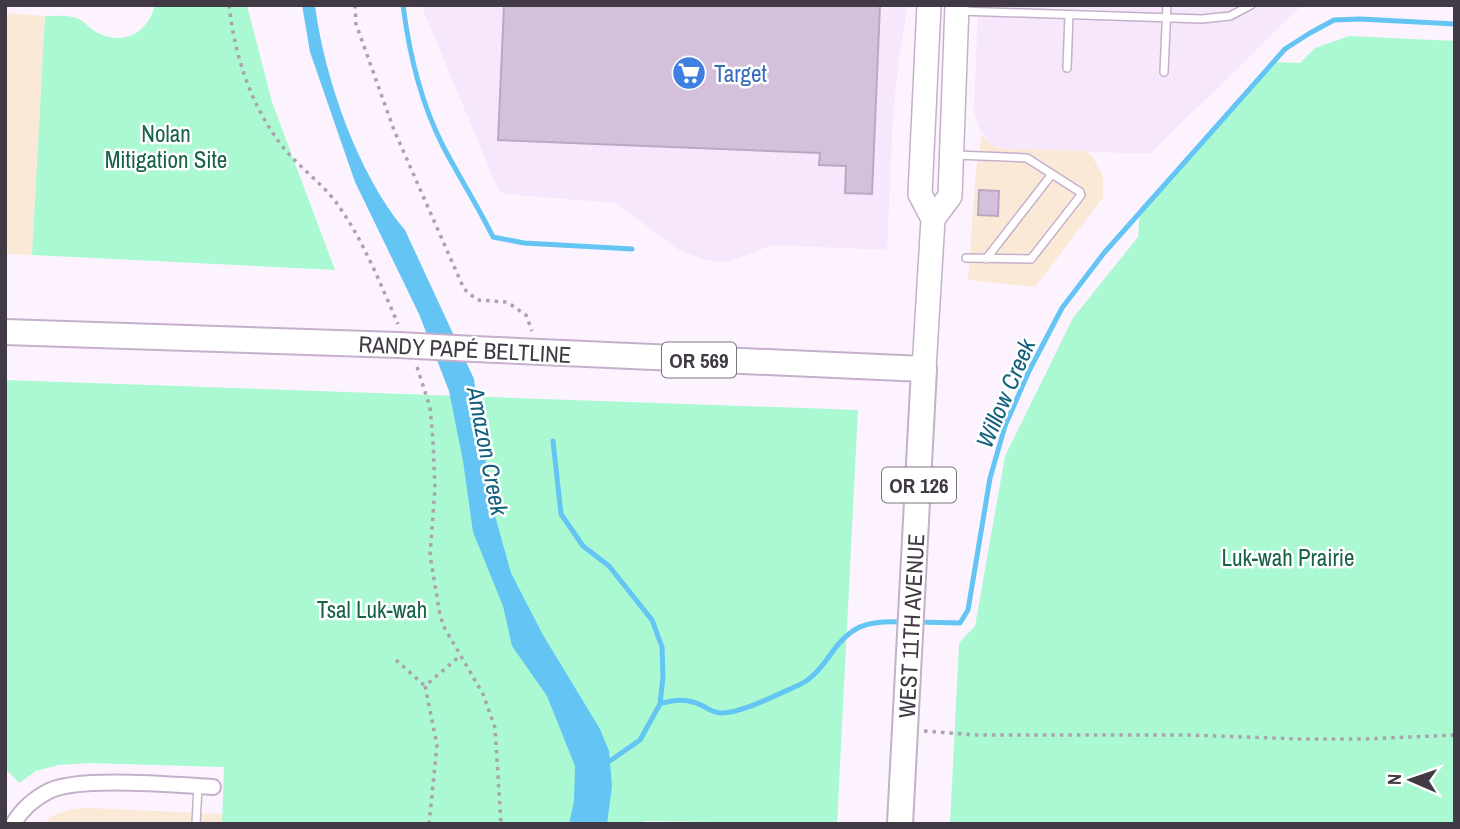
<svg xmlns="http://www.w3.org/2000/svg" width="1460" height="829" font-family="'Archivo Narrow',sans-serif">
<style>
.built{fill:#f7e7fc}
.industrial{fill:#fbe9d8}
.green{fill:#aaf9d3}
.water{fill:#64c5f4}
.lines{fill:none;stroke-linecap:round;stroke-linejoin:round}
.stream{stroke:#64c5f4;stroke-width:5}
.building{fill:#d5c0db;stroke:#bba7c2;stroke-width:2}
.service-casing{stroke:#c5b0cb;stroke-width:10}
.minor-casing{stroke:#c5b0cb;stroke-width:18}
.primary-casing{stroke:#c5b0cb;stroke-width:26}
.trunk-casing{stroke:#c5b0cb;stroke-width:28}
.path{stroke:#aaa2ad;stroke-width:3.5;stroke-dasharray:3.5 5;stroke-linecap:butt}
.service{stroke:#fff;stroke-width:7}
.minor{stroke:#fff;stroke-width:14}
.primary{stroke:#fff;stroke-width:23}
.trunk{stroke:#fff;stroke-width:24}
.trunk-bridge-casing{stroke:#c5b0cb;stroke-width:28;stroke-linecap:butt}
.trunk-bridge{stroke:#fff;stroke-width:24}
.labels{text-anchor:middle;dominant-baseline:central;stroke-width:5;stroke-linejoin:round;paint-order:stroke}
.shield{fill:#fff;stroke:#7a747c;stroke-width:2}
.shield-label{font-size:21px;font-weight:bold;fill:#413944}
.shop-label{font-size:23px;fill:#366cbe;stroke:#fff;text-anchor:start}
.park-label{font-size:23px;fill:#186346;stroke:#fff}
.street-label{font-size:23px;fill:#413944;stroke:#fff}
.water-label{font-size:24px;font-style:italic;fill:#125f7e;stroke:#fff}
</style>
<rect width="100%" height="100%" fill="#fcf3fe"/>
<path class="built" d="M 421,5 L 908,5 L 899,57 L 893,115 L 887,250 L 773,245 L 727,262 L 704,260 L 679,250 L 615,203 L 504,194 L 498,189 Z
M 978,5 L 1302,5 L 1150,154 L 999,148 L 991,144 L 979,129 L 974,111 Z"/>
<path class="industrial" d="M 5,13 L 45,16 L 32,255 L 5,254 Z
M 982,135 L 991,144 L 999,148 L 1086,151 L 1092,156 L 1103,176 L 1103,198 L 1035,287 L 968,280 L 976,169 Z
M 89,808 L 223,814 L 222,824 L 43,824 L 52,816 L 72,809 Z"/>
<path class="green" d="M 155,5 L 247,5 L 272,102 L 335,270 L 32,255 L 45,16 C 54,16 65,15 73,17 C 83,19 88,27 96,32 C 123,47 148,33 155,5 Z
M 1349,36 L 1455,41 L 1455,824 L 950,824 L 959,643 L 975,626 L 1005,456 L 1073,318 L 1138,237 L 1140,208 L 1276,62 L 1300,63 L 1315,48 Z
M 5,380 L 858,410 L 837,824 L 645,821 L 643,824 L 222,824 L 224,767 L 89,763 L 59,765 L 36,771 L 19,783 L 5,768 Z"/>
<path class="water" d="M 302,5 L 315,5 C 324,77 358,175 405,230 L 474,379 L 492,505 L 511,573 L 543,635 L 600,729 L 609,751 L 612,786 L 607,824 L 569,824 L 574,801 L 575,766 L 547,696 L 512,646 L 503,606 L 473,532 L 463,461 L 449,391 L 419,314 L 355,182 L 310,52 Z"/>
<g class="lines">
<path class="stream" d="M 403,5 C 409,53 421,103 443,146 C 459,177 478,206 493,237 L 524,243 L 632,249
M 553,441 L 561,514 L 583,546 L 609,566 L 652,620 L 662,647 L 663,677 L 660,704
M 918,622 L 960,623 L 968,610 L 990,478 L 1005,426 L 1029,371 L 1062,308 L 1104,253 L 1285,49 L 1310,33 L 1334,20 L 1360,19 L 1455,24
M 604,765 L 640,740 L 660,704 C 674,699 687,698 701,705 C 707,708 713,713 721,713 C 743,713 780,693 801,684 C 812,679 821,667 828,658 C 850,625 866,620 905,622"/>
</g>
<path class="building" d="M 504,5 L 880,5 L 872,194 L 845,193 L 846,166 L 819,165 L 820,153 L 498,140 Z
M 979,190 L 999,191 L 998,216 L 978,215 Z"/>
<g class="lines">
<g class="service-casing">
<path id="service" d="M 961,11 L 1202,19 L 1230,16 L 1251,5
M 1067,68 L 1069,15
M 1164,72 L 1167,5
M 956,155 L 1027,158 L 1080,192 L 1081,195 L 1031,259 L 966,258
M 986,259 L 1052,174
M 196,824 L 198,786"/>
</g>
<g class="minor-casing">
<path id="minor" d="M 13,824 C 22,809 33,799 49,791 C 79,776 175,785 213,787"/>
</g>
<g class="primary-casing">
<path id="primary" d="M 933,219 L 950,196 L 957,5
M 924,369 L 933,219 L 920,194 L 929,5"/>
</g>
<g class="trunk-casing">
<path id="trunk" d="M 5,332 L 398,345
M 474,349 L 924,369 L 900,824"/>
</g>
<path class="path" d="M 229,5 C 235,58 252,110 287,152 C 302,169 321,183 335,201 C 362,237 380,283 398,324
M 355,5 L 356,24 L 394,130 L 464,289 L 477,300 L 507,302 L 526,315 L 532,331
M 417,367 L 430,407 L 433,441 L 435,488 L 430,555 L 440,615 L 444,627 L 483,694 L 495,728 L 501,824
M 396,660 L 425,686
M 924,731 L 978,735 L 1189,735 L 1299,739 L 1366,739 L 1455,735
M 429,824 L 437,745 L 425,686 L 461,655"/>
<use href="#service" class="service"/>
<use href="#minor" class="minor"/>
<use href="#primary" class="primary"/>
<use href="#trunk" class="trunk"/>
<g class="trunk-bridge-casing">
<path id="trunk-bridge" d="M 398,345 L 474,349"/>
</g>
<use href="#trunk-bridge" class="trunk-bridge"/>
</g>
<defs>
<g id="supermarket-disc" transform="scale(1.75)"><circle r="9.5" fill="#3f7fe0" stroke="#fff"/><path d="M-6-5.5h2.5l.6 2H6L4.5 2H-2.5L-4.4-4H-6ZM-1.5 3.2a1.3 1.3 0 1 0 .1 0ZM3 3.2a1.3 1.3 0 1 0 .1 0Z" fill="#fff"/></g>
</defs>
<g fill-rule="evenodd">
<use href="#supermarket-disc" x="689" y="73"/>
</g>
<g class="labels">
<g class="shield">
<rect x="662" y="342.5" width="74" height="35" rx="5"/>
<rect x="882" y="467.5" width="74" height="35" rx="5"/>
</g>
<g class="shield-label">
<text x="699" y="360">OR 569</text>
<text x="919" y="485">OR 126</text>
</g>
<g class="shop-label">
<text x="714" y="73">Target</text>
</g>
<g class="park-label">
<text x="166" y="133">Nolan<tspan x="166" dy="26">Mitigation Site</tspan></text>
<text x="1288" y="557">Luk-wah Prairie</text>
<text x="372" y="609">Tsal Luk-wah</text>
</g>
<g class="street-label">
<text transform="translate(465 349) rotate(3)">RANDY PAPÉ BELTLINE</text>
<text transform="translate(911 626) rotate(-87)">WEST 11TH AVENUE</text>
</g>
<g class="water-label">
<text transform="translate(1005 393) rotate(-67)">Willow Creek</text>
<text transform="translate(488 451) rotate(79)">Amazon Creek</text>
</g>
</g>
<rect width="1460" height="829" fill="none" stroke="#413944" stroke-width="14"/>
<g transform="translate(1411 780) rotate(272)" stroke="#ffffff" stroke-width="5" paint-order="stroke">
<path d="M0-5L12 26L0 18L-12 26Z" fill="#413944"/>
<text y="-10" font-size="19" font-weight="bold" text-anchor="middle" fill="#413944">N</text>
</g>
</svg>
